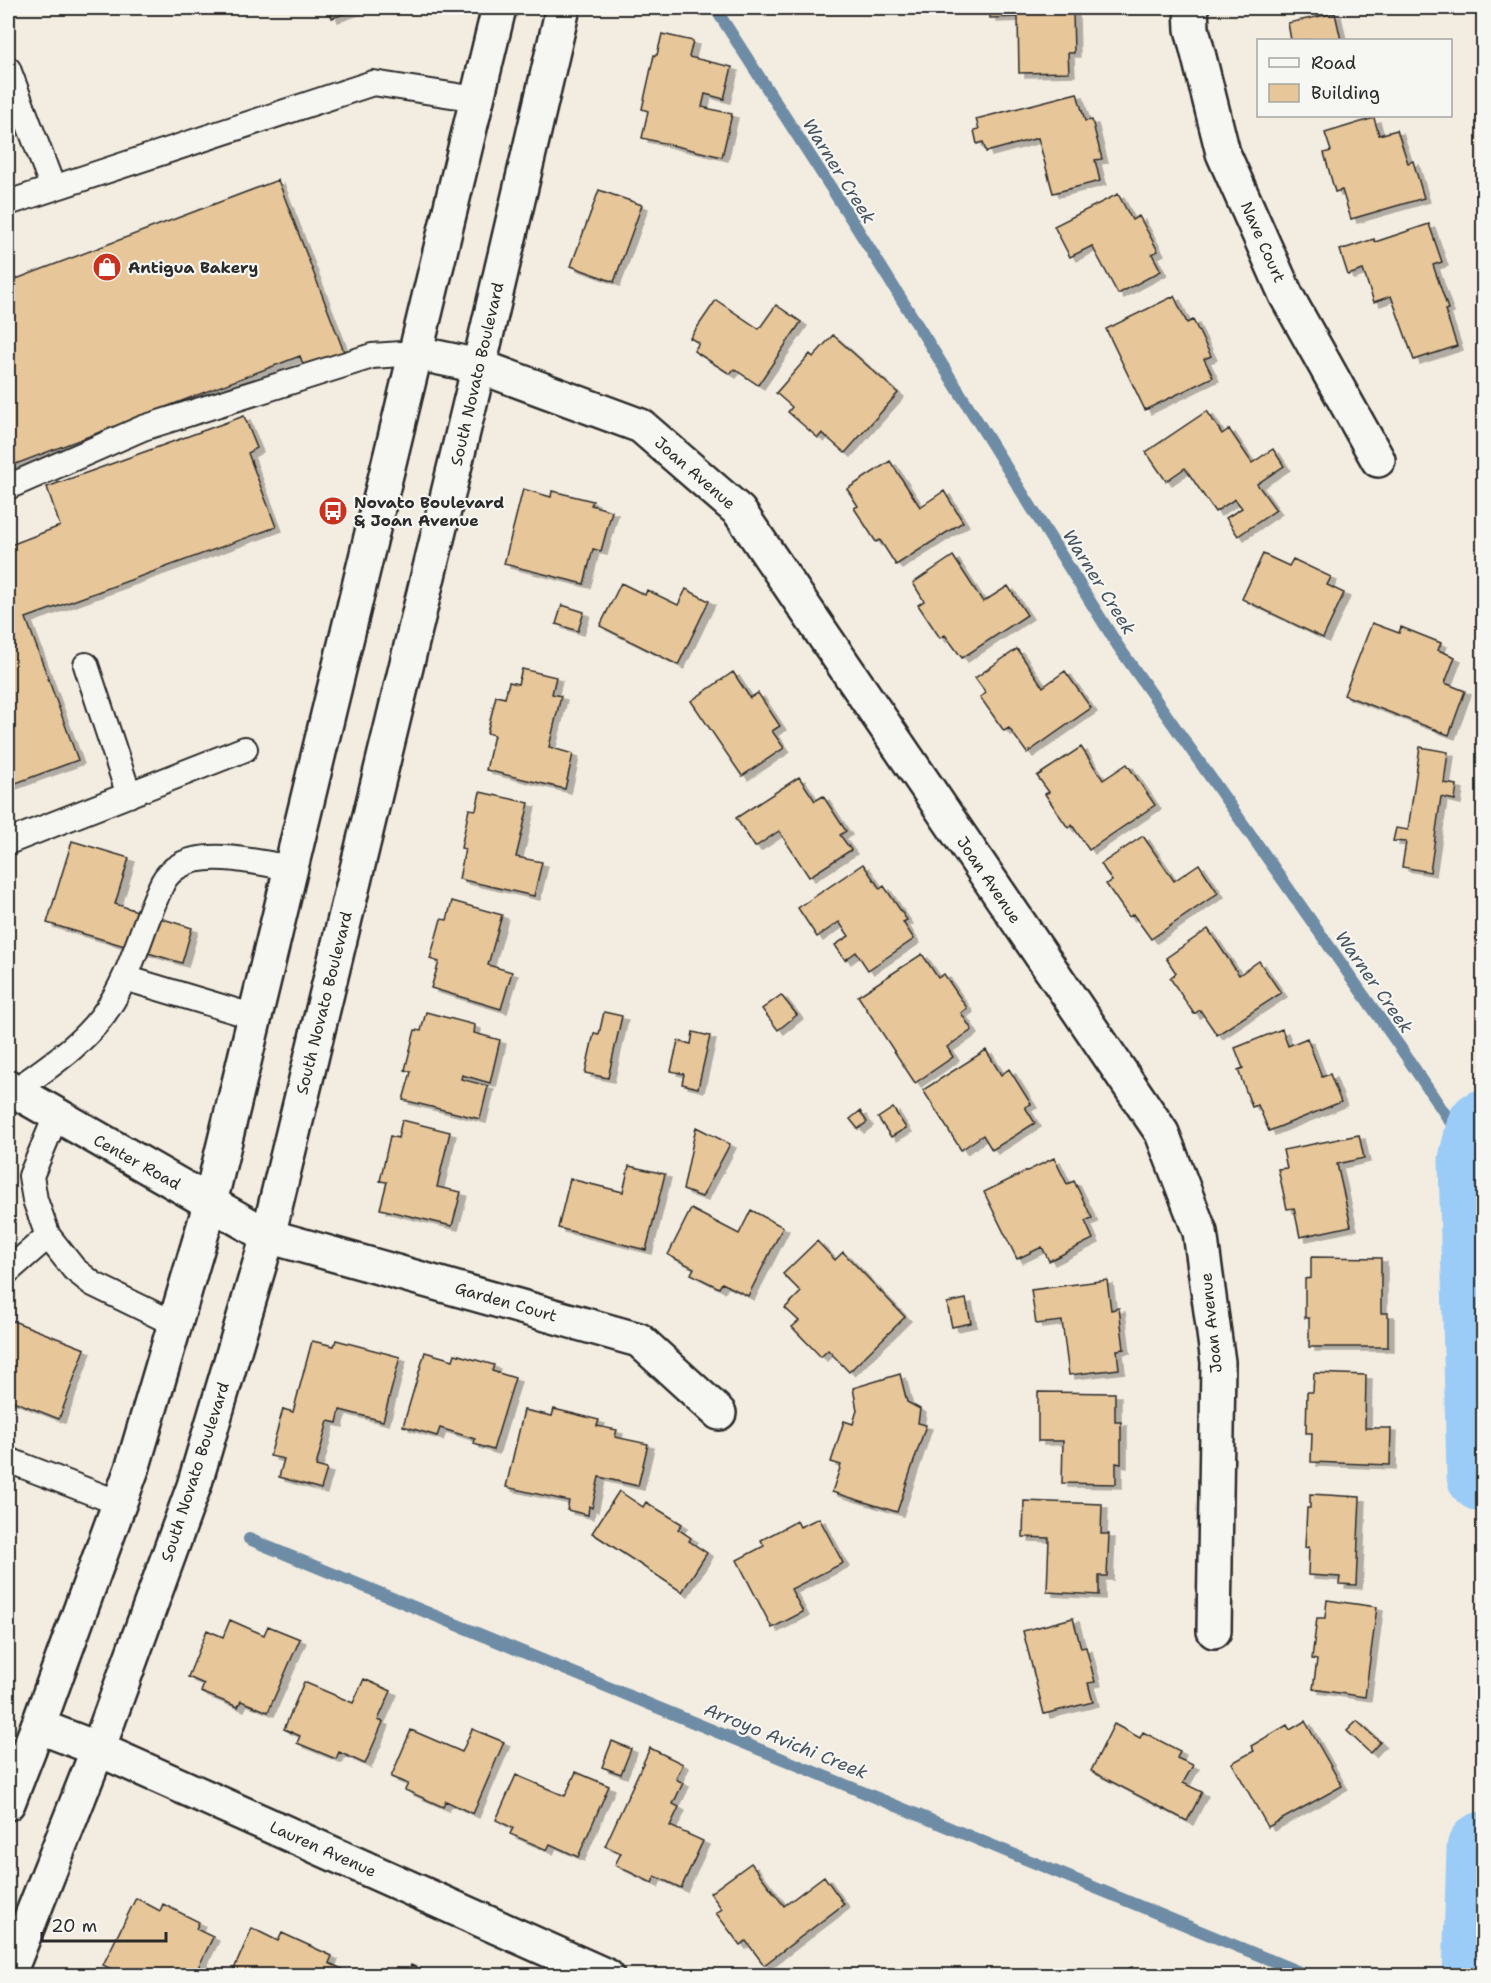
<svg xmlns="http://www.w3.org/2000/svg" width="1491" height="1983" font-family="'Shantell Sans',sans-serif">
<style>
.lines{fill:none;stroke-linecap:round;stroke-linejoin:round}
.stream{stroke:#6e8ca5;stroke-width:12}
.river{stroke:#9accf7;stroke-width:75}
.building{fill:#e7c699;stroke:#2b2b2b;stroke-width:1.5;filter:url(#shadow)}
.service-casing{stroke:#2b2b2b;stroke-width:28}
.minor-casing{stroke:#2b2b2b;stroke-width:38}
.secondary-casing{stroke:#2b2b2b;stroke-width:38}
.service{stroke:#f6f6f2;stroke-width:24}
.minor{stroke:#f6f6f2;stroke-width:33}
.secondary{stroke:#f6f6f2;stroke-width:33}
.labels{text-anchor:middle;dominant-baseline:central;stroke-width:4.5;stroke-linejoin:round;paint-order:stroke}
.street-label{font-size:16px;fill:#2b2b2b;stroke:#f6f6f2}
.poi-label{font-size:16px;font-weight:bold;fill:#2b2b2b;stroke:#f6f6f2;text-anchor:start}
.water-label{font-size:18px;font-style:italic;fill:#47535e;stroke:#f6f6f2}
</style>
<defs>
<filter id="shadow"><feDropShadow dx="6" dy="4" stdDeviation="0" flood-color="#0004"/></filter>
</defs>
<rect width="100%" height="100%" fill="#f3ece0"/>
<filter id="ink" filterUnits="userSpaceOnUse"><feTurbulence type="fractalNoise" baseFrequency=".0167" numOctaves="2"/><feDisplacementMap in="SourceGraphic" scale="12" xChannelSelector="R" yChannelSelector="G"/><feConvolveMatrix kernelMatrix="1 2 1 2 8 2 1 2 1" color-interpolation-filters="sRGB"/></filter>
<g filter="url(#ink)">
<g class="lines">
<path class="stream" d="M 715,8 L 855,225 L 1118,646 L 1400,1047 L 1476,1160
M 249,1539 L 1309,1976"/>
<path class="river" d="M 1484,1127 L 1476,1160 L 1484,1475
M 1480,1976 L 1484,1849"/>
</g>
<path class="building" d="M 329,8 L 361,8 L 332,18 Z
M 990,8 L 1066,8 L 1066,12 L 1073,12 L 1074,53 L 1068,53 L 1069,72 L 1019,73 L 1018,17 L 990,18 Z
M 1335,13 L 1341,40 L 1291,40 L 1288,23 Z
M 662,34 L 693,41 L 689,57 L 732,67 L 724,99 L 705,94 L 702,107 L 732,114 L 722,157 L 642,138 L 648,111 L 642,109 L 654,55 L 657,55 Z
M 1077,93 L 1085,121 L 1092,120 L 1102,159 L 1095,160 L 1100,181 L 1053,193 L 1038,138 L 986,152 L 983,142 L 977,144 L 974,130 L 979,129 L 976,119 Z
M 1374,118 L 1379,135 L 1397,130 L 1408,163 L 1413,161 L 1424,198 L 1351,219 L 1342,190 L 1335,192 L 1324,153 L 1331,151 L 1325,133 Z
M 278,180 L 344,352 L 304,367 L 300,356 L 8,467 L 8,282 Z
M 599,190 L 642,205 L 614,282 L 571,266 Z
M 1118,194 L 1132,220 L 1139,216 L 1158,251 L 1152,254 L 1161,271 L 1118,294 L 1092,246 L 1070,257 L 1054,226 Z
M 1429,224 L 1442,262 L 1433,265 L 1448,309 L 1445,310 L 1457,346 L 1414,360 L 1391,296 L 1374,302 L 1363,270 L 1348,275 L 1340,250 L 1374,239 L 1375,242 Z
M 1174,296 L 1187,323 L 1193,320 L 1211,356 L 1204,359 L 1213,377 L 1145,410 L 1106,329 Z
M 716,300 L 759,329 L 776,305 L 801,322 L 758,385 L 734,369 L 730,374 L 694,351 L 699,343 L 690,338 Z
M 833,335 L 898,393 L 845,453 L 822,433 L 818,438 L 788,412 L 792,407 L 776,393 L 810,354 L 813,357 Z
M 1207,411 L 1222,434 L 1229,429 L 1252,463 L 1273,449 L 1284,466 L 1257,484 L 1276,510 L 1238,536 L 1226,518 L 1242,508 L 1235,499 L 1215,512 L 1185,468 L 1166,481 L 1146,452 Z
M 244,416 L 257,448 L 248,453 L 276,527 L 26,618 L 78,760 L 8,786 L 8,546 L 60,526 L 47,487 Z
M 890,461 L 920,507 L 944,491 L 963,522 L 896,565 L 880,540 L 876,542 L 854,508 L 858,506 L 847,489 Z
M 523,489 L 551,497 L 552,491 L 593,501 L 591,505 L 612,511 L 601,551 L 593,549 L 584,584 L 504,564 Z
M 1263,554 L 1289,566 L 1293,559 L 1331,577 L 1327,585 L 1344,593 L 1323,638 L 1242,599 Z
M 953,556 L 983,602 L 1008,586 L 1027,615 L 962,658 L 945,635 L 940,638 L 918,605 L 924,601 L 913,583 Z
M 621,583 L 645,595 L 647,590 L 678,605 L 686,589 L 709,601 L 678,665 L 600,626 Z
M 562,605 L 584,612 L 578,631 L 556,624 Z
M 1372,623 L 1399,633 L 1401,627 L 1441,643 L 1438,650 L 1455,657 L 1445,683 L 1465,691 L 1449,735 L 1344,695 Z
M 1017,649 L 1043,687 L 1065,671 L 1091,708 L 1027,753 L 1009,728 L 1004,731 L 980,697 L 986,693 L 975,678 Z
M 522,669 L 556,677 L 552,694 L 561,696 L 549,747 L 573,754 L 565,789 L 486,770 L 494,735 L 487,733 L 496,696 L 505,698 L 509,682 L 518,684 Z
M 733,672 L 750,698 L 758,693 L 780,726 L 772,731 L 784,748 L 742,776 L 691,701 Z
M 1081,747 L 1103,780 L 1127,764 L 1155,805 L 1089,850 L 1072,825 L 1068,828 L 1045,794 L 1049,792 L 1037,776 Z
M 1420,747 L 1448,752 L 1444,783 L 1457,785 L 1455,800 L 1441,797 L 1430,872 L 1402,867 L 1406,842 L 1393,841 L 1396,828 L 1408,830 Z
M 799,777 L 815,801 L 823,796 L 846,831 L 840,835 L 851,850 L 809,877 L 779,831 L 755,847 L 736,818 Z
M 480,792 L 529,803 L 516,857 L 542,862 L 534,896 L 459,879 L 465,849 L 461,848 L 469,809 L 476,810 Z
M 1143,836 L 1174,881 L 1199,864 L 1218,893 L 1151,939 L 1133,914 L 1129,917 L 1106,884 L 1112,881 L 1101,864 Z
M 72,841 L 129,858 L 115,904 L 192,928 L 182,963 L 47,923 Z
M 863,864 L 880,889 L 884,886 L 907,920 L 903,922 L 914,939 L 868,970 L 856,952 L 845,960 L 835,945 L 849,936 L 839,922 L 817,937 L 798,908 Z
M 452,901 L 502,915 L 488,965 L 512,972 L 501,1009 L 431,988 L 439,962 L 430,959 L 441,919 L 447,920 Z
M 1208,929 L 1239,975 L 1259,961 L 1281,993 L 1217,1035 L 1200,1010 L 1194,1014 L 1170,978 L 1176,973 L 1166,958 Z
M 922,954 L 938,978 L 944,974 L 967,1008 L 961,1013 L 972,1030 L 947,1047 L 953,1057 L 915,1083 L 858,996 Z
M 781,995 L 797,1015 L 778,1030 L 762,1009 Z
M 426,1012 L 475,1025 L 474,1033 L 500,1040 L 490,1083 L 462,1075 L 461,1079 L 488,1086 L 480,1119 L 403,1100 L 411,1072 L 405,1070 L 415,1030 L 421,1031 Z
M 604,1012 L 622,1016 L 608,1078 L 585,1073 L 594,1033 L 599,1034 Z
M 1282,1029 L 1288,1046 L 1307,1038 L 1322,1077 L 1330,1074 L 1341,1102 L 1269,1131 L 1258,1105 L 1252,1107 L 1238,1070 L 1243,1068 L 1235,1048 Z
M 693,1032 L 710,1036 L 698,1088 L 682,1084 L 684,1074 L 671,1071 L 678,1041 L 691,1044 Z
M 986,1050 L 1001,1075 L 1009,1069 L 1031,1104 L 1025,1107 L 1035,1123 L 992,1150 L 983,1135 L 961,1150 L 923,1090 Z
M 893,1108 L 906,1128 L 891,1137 L 878,1118 Z
M 860,1111 L 867,1122 L 858,1129 L 850,1119 Z
M 402,1120 L 450,1132 L 437,1187 L 461,1192 L 452,1226 L 380,1209 L 387,1182 L 380,1181 L 390,1136 L 398,1138 Z
M 696,1127 L 730,1144 L 702,1197 L 683,1190 Z
M 1359,1135 L 1364,1158 L 1337,1164 L 1351,1226 L 1300,1237 L 1294,1208 L 1287,1209 L 1278,1169 L 1287,1168 L 1283,1150 Z
M 1054,1158 L 1067,1184 L 1074,1181 L 1092,1218 L 1085,1221 L 1093,1239 L 1049,1261 L 1042,1247 L 1017,1259 L 984,1192 Z
M 629,1166 L 665,1174 L 646,1250 L 558,1228 L 570,1179 L 623,1192 Z
M 691,1209 L 739,1234 L 751,1210 L 783,1227 L 748,1296 L 722,1283 L 719,1288 L 691,1274 L 694,1268 L 668,1255 Z
M 817,1241 L 835,1260 L 843,1252 L 905,1317 L 849,1372 L 828,1350 L 821,1357 L 792,1327 L 799,1321 L 785,1308 L 801,1292 L 783,1274 Z
M 1311,1257 L 1381,1258 L 1381,1313 L 1388,1313 L 1388,1347 L 1309,1347 L 1309,1318 L 1305,1318 L 1305,1279 L 1311,1278 Z
M 1107,1280 L 1111,1310 L 1119,1308 L 1124,1349 L 1117,1350 L 1119,1369 L 1069,1375 L 1062,1321 L 1036,1324 L 1031,1290 Z
M 966,1299 L 971,1323 L 952,1327 L 947,1303 Z
M 8,1319 L 85,1349 L 59,1419 L 8,1399 Z
M 336,1340 L 400,1357 L 383,1421 L 340,1410 L 337,1423 L 328,1421 L 316,1466 L 327,1469 L 321,1489 L 279,1477 L 284,1459 L 270,1456 L 283,1409 L 293,1412 L 312,1341 L 334,1346 Z
M 425,1352 L 453,1360 L 455,1354 L 494,1365 L 492,1371 L 515,1378 L 493,1450 L 474,1444 L 475,1439 L 440,1428 L 437,1436 L 403,1426 Z
M 1314,1373 L 1366,1375 L 1365,1428 L 1391,1428 L 1390,1465 L 1311,1462 L 1312,1433 L 1306,1433 L 1307,1392 L 1313,1392 Z
M 900,1374 L 907,1402 L 920,1409 L 918,1423 L 926,1425 L 897,1512 L 832,1492 L 841,1465 L 831,1462 L 844,1421 L 853,1424 L 857,1410 L 853,1388 Z
M 1038,1392 L 1115,1393 L 1115,1422 L 1121,1422 L 1121,1464 L 1116,1463 L 1116,1484 L 1062,1483 L 1063,1441 L 1038,1441 Z
M 554,1409 L 599,1420 L 597,1426 L 617,1430 L 615,1437 L 648,1444 L 638,1486 L 599,1477 L 592,1508 L 589,1506 L 588,1515 L 567,1510 L 569,1501 L 506,1487 L 524,1410 L 552,1416 Z
M 619,1491 L 643,1507 L 646,1502 L 682,1524 L 678,1529 L 691,1538 L 689,1541 L 707,1553 L 682,1592 L 592,1533 Z
M 1310,1494 L 1360,1497 L 1356,1585 L 1339,1584 L 1340,1577 L 1308,1575 L 1309,1547 L 1305,1548 L 1307,1508 L 1310,1508 Z
M 1024,1501 L 1102,1504 L 1101,1534 L 1109,1534 L 1107,1576 L 1099,1576 L 1099,1595 L 1047,1592 L 1049,1538 L 1023,1537 Z
M 819,1518 L 843,1563 L 791,1589 L 803,1612 L 772,1628 L 737,1560 L 764,1546 L 761,1540 L 797,1521 L 800,1527 Z
M 1327,1600 L 1377,1607 L 1365,1697 L 1313,1689 L 1317,1660 L 1312,1659 L 1317,1618 L 1325,1618 Z
M 1073,1618 L 1081,1648 L 1086,1647 L 1095,1682 L 1088,1683 L 1093,1702 L 1044,1714 L 1023,1631 Z
M 230,1620 L 264,1635 L 268,1626 L 300,1639 L 268,1712 L 241,1701 L 238,1707 L 201,1692 L 204,1684 L 188,1677 L 207,1630 L 223,1637 Z
M 364,1679 L 391,1691 L 378,1720 L 383,1722 L 365,1764 L 339,1752 L 336,1759 L 297,1743 L 300,1736 L 284,1729 L 304,1682 L 353,1703 Z
M 1305,1721 L 1342,1786 L 1268,1827 L 1232,1763 L 1254,1751 L 1251,1746 L 1287,1725 L 1290,1730 Z
M 1357,1721 L 1380,1742 L 1370,1753 L 1347,1731 Z
M 1114,1724 L 1140,1738 L 1143,1732 L 1180,1751 L 1177,1758 L 1193,1765 L 1183,1783 L 1202,1792 L 1187,1821 L 1091,1771 Z
M 472,1729 L 504,1742 L 473,1814 L 446,1801 L 443,1807 L 405,1790 L 408,1784 L 391,1777 L 411,1730 L 462,1752 Z
M 612,1741 L 631,1749 L 621,1774 L 602,1767 Z
M 650,1748 L 683,1764 L 676,1779 L 683,1783 L 673,1804 L 679,1807 L 670,1826 L 703,1841 L 681,1888 L 655,1876 L 652,1883 L 615,1865 L 621,1853 L 605,1846 Z
M 576,1772 L 609,1786 L 578,1857 L 550,1844 L 547,1850 L 510,1834 L 513,1828 L 496,1820 L 516,1775 L 565,1796 Z
M 751,1863 L 784,1906 L 824,1876 L 844,1904 L 764,1965 L 746,1941 L 740,1945 L 716,1913 L 722,1909 L 710,1893 Z
M 136,1898 L 160,1911 L 163,1904 L 199,1922 L 196,1929 L 213,1937 L 194,1976 L 125,1976 L 103,1965 Z
M 252,1928 L 278,1941 L 282,1933 L 332,1956 L 329,1963 L 342,1969 L 340,1976 L 231,1976 Z
M 411,1965 L 435,1976 L 406,1976 Z
M 1132,1967 L 1135,1976 L 1112,1976 Z"/>
<g class="lines">
<g class="service-casing">
<path id="service" d="M 8,69 L 53,188
M 8,203 L 373,83 L 477,99
M 8,487 L 143,428 L 372,356 L 416,353
M 86,665 L 129,795
M 8,842 L 245,749
M 125,978 L 255,1017
M 13,1092 C 50,1066 90,1040 113,1000 C 135,963 144,920 163,882 C 166,876 173,869 179,866 C 207,849 260,863 291,868
M 56,1116 L 31,1176 L 35,1200 L 48,1236 L 74,1269 L 93,1284 L 175,1324
M 8,1271 L 48,1236
M 8,1460 L 119,1503"/>
</g>
<g class="minor-casing">
<path id="minor" d="M 1191,8 L 1192,29 L 1223,153 L 1286,295 L 1378,460
M 416,353 L 479,366 L 641,426 L 739,511 L 1162,1133 L 1200,1232 L 1218,1362 L 1214,1631
M 8,1087 L 268,1236 L 639,1340 L 719,1413
M 38,1726 L 98,1749 L 607,1976"/>
</g>
<g class="secondary-casing">
<path id="secondary" d="M 8,1803 L 38,1726 L 133,1466 L 206,1219 L 499,8
M 8,1976 L 98,1749 L 194,1486 L 268,1236 L 479,366 L 563,8"/>
</g>
<use href="#service" class="service"/>
<use href="#minor" class="minor"/>
<use href="#secondary" class="secondary"/>
</g>
</g>
<defs>
<g id="shop-disc" transform="scale(1.5)"><circle r="9.5" fill="#c8321e" stroke="#f6f6f2"/><path d="M-5-2.5h2.3a2.7 3.5 0 0 1 5.4 0H5L5.5 6h-11ZM-1.5-2.5h3a1.5 2.3 0 0 0-3 0Z" fill="#fff"/></g>
<g id="bus-disc" transform="scale(1.5)"><circle r="9.5" fill="#c8321e" stroke="#f6f6f2"/><path d="M-5-6H5V4H4V6H2V4H-2V6H-4V4H-5ZM-3.5-4V0h7V-4ZM-3.5 1.2v1.5H-2V1.2ZM2 1.2v1.5H3.5V1.2Z" fill="#fff"/></g>
</defs>
<g fill-rule="evenodd">
<use href="#shop-disc" x="107" y="267"/>
<use href="#bus-disc" x="333" y="511"/>
</g>
<g class="labels">
<g class="street-label">
<text transform="translate(1263 242) rotate(66)">Nave Court</text>
<text transform="translate(477 374) rotate(-77)">South Novato Boulevard</text>
<text transform="translate(695 473) rotate(41)">Joan Avenue</text>
<text transform="translate(989 880) rotate(56)">Joan Avenue</text>
<text transform="translate(324 1003) rotate(-76)">South Novato Boulevard</text>
<text transform="translate(137 1162) rotate(29)">Center Road</text>
<text transform="translate(506 1302) rotate(16)">Garden Court</text>
<text transform="translate(1211 1323) rotate(-96)">Joan Avenue</text>
<text transform="translate(195 1472) rotate(-72)">South Novato Boulevard</text>
<text transform="translate(323 1849) rotate(24)">Lauren Avenue</text>
</g>
<g class="poi-label">
<text x="128" y="267">Antigua Bakery</text>
<text x="354" y="502">Novato Boulevard<tspan x="354" dy="18">&amp; Joan Avenue</tspan></text>
</g>
<g class="water-label">
<text transform="translate(839 171) rotate(58)">Warner Creek</text>
<text transform="translate(1099 582) rotate(58)">Warner Creek</text>
<text transform="translate(1374 982) rotate(55)">Warner Creek</text>
<text transform="translate(786 1741) rotate(22)">Arroyo Avichi Creek</text>
</g>
</g>
<rect width="1491" height="1983" fill="none" stroke="#f6f6f2" stroke-width="30"/>
<rect x="15" y="15" width="1461" height="1953" fill="none" stroke="#2b2b2b" stroke-width="2" filter="url(#ink)"/>
<rect x="1257" y="39" width="195" height="78" fill="#f6f6f2" stroke="#a5a5a2" stroke-width="1.5"/>
<rect x="1269" y="58" width="30" height="9" fill="#f6f6f2" stroke="#a5a5a2" stroke-width="1.5"/>
<text x="1311" y="69" font-size="18" fill="#2b2b2b">Road</text>
<rect x="1269" y="84" width="30" height="18" fill="#e7c699" stroke="#a5a5a2" stroke-width="1.5"/>
<text x="1311" y="99" font-size="18" fill="#2b2b2b">Building</text>
<path d="M42 1932v9h124v-9" fill="none" stroke="#2b2b2b" stroke-width="3"/>
<text x="51" y="1932" font-size="18" fill="#2b2b2b" stroke="#f6f6f2" stroke-width="4.5" paint-order="stroke">20 m</text>
</svg>
